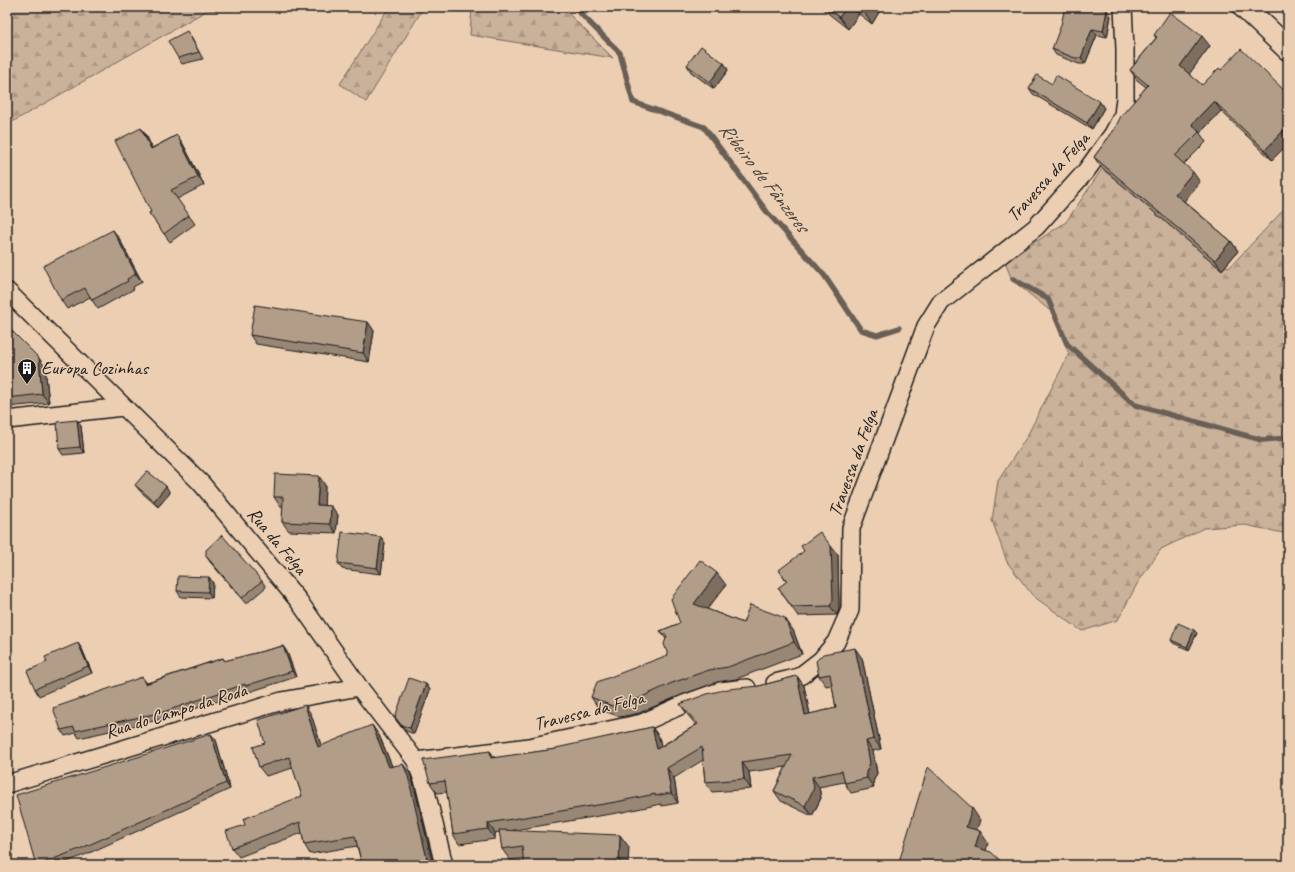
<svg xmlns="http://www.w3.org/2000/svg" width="1295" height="872" font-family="Caveat,sans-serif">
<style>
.forest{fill:url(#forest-firs);stroke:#73665b}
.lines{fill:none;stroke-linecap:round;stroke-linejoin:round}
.stream{stroke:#695e54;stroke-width:5.5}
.street-casing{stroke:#1c1c1c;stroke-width:20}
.secondary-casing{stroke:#1c1c1c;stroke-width:25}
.street{stroke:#eccfb3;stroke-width:17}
.secondary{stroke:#eccfb3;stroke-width:22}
.wall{fill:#998776;stroke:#1c1c1c}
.shaded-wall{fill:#7d6e60;stroke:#1c1c1c}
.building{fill:#b29d89;stroke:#1c1c1c}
.labels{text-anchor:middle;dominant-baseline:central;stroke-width:3;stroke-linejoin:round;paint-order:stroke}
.street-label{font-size:19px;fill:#1c1c1c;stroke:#eccfb3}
.poi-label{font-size:19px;fill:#1c1c1c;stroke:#eccfb3;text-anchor:start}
.water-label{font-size:20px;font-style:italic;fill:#49423d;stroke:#eccfb3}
</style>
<defs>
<pattern id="forest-firs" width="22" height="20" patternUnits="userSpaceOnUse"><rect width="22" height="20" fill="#cab19a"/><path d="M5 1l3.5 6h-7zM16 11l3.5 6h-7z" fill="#ad9884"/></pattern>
</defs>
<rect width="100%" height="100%" fill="#eccfb3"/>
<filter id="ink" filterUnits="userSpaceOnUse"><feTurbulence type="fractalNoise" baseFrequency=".025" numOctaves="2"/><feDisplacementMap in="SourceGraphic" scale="8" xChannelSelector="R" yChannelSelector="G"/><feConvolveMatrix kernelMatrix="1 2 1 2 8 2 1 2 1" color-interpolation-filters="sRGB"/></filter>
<g filter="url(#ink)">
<path class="forest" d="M 7,7 L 253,7 L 206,11 L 7,125 Z
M 389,7 L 424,7 L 366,102 L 340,84 Z
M 472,7 L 562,7 L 613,58 L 470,35 Z
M 1102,169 L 1229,268 L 1288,205 L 1288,534 L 1245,525 L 1204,528 L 1161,549 L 1137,584 L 1118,620 L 1082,631 L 1033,596 L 1007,562 L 992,520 L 998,481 L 1026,438 L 1069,354 L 1053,313 L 1012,280 L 1005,262 L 1066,222 Z"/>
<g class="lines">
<path class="stream" d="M 574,7 L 620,53 L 633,102 L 704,127 L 767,212 L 824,275 L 861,330 L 877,335 L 899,328
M 1013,279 L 1048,299 L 1067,344 L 1135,405 L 1262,440 L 1288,438"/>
<g class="street-casing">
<path id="street" d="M 7,291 L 201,483 L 298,600 L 359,687 L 416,761 L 424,783 L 444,865
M 7,420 L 123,407
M 775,683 L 799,677 L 821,660 L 836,642 L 850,610 L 851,528 L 926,326 L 941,302 L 1036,227 L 1086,171 L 1113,134 L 1123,115 L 1125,98 L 1125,49 L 1123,7
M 416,761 L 529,747 L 642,723 L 684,704 L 720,691 L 747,688
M 7,784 L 282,701 L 359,687"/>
</g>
<g class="secondary-casing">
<path id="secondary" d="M 1244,7 L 1288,49"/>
</g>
<use href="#street" class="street"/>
<use href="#secondary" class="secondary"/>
</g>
<path class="wall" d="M 820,7 L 882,7 L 872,24 L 859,14 L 848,29 Z
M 1111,16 L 1107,37 L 1097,35 L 1085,64 L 1079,64 L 1056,55 L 1052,49 Z
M 1154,35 L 1210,46 L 1189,74 L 1202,85 L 1221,70 L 1287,93 L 1288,91 L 1288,144 L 1272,160 L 1221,111 L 1200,133 L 1206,142 L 1184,164 L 1200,182 L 1184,201 L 1231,241 L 1238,251 L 1222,270 L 1101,167 L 1094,157 L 1146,87 L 1137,80 L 1130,70 L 1156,38 Z
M 191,37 L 203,59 L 182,64 L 178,58 Z
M 724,63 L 728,70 L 714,89 L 691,72 L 687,65 Z
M 1052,84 L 1104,108 L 1092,129 L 1033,94 L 1029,88 Z
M 141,128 L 147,137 L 152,148 L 177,135 L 183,144 L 204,185 L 177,199 L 195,224 L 170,242 L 149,213 L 151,212 Z
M 119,238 L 142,282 L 133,287 L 134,289 L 98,309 L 90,297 L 67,309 L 61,300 Z
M 368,322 L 374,331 L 369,362 L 256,344 L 250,335 Z
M 7,326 L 45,367 L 49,403 L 7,407 Z
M 81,426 L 84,453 L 63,455 L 59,449 Z
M 135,485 L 170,493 L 158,507 L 140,491 Z
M 325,485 L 324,506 L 331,506 L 338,515 L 336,533 L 289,531 L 282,522 L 283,506 L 280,506 L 274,497 Z
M 381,537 L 385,543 L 381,574 L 342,569 L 338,563 Z
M 838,555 L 839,609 L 837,615 L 798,616 L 778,588 L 787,582 L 779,570 Z
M 206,556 L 262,581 L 266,587 L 246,604 L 210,562 Z
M 209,577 L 213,583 L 212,598 L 181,597 L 177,591 Z
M 726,585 L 707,609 L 743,623 L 793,630 L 802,654 L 736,679 L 717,682 L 681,695 L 639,713 L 620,717 L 599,709 L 591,697 L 668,655 L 666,639 L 660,631 L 680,623 Z
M 1194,630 L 1197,633 L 1189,650 L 1173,643 L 1171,640 Z
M 283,646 L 287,652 L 296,677 L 249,692 L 249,691 L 167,718 L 79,738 L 76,733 L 65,736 L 61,730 L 147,683 L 223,658 L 225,661 Z
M 82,649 L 92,673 L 39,696 L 35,689 Z
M 862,658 L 881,749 L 873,751 L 877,773 L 873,782 L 874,788 L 851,793 L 844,782 L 819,787 L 821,798 L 812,816 L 781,801 L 774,791 L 786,767 L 749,772 L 751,789 L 712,792 L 705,782 L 703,760 L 674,778 L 678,803 L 662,806 L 661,804 L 623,812 L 509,831 L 629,847 L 510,860 L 502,849 L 500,832 L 495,833 L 495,839 L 459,844 L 453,834 L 447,792 L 437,793 L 430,783 L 490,751 L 495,758 L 556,749 L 652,727 L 659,737 L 661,746 L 696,725 L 687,714 L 680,704 L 759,686 L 797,676 L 804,686 L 810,714 L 836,708 L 832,685 L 826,686 L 819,676 Z
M 426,684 L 430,690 L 414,734 L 406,731 L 395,717 Z
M 311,714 L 321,746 L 379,735 L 392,766 L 410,773 L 414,786 L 433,865 L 362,865 L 357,846 L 310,854 L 304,844 L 302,833 L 239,857 L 232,848 L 245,825 L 302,796 L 293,768 L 266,776 L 259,767 L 265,743 Z
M 216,740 L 230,789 L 87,854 L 59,865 L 36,865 Z"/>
<path class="shaded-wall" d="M 847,7 L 854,7 L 859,14 L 848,29 L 839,17 Z
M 867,7 L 882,7 L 872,24 L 864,12 Z
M 1107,10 L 1111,16 L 1107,37 L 1103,31 Z
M 1092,29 L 1097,35 L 1085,64 L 1081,58 Z
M 1202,36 L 1210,46 L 1187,77 L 1180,66 Z
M 724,63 L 728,70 L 714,89 L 710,82 Z
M 1214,101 L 1221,111 L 1200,133 L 1192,124 Z
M 1100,102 L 1104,108 L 1092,129 L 1087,123 Z
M 141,128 L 147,137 L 157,157 L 151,149 Z
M 1285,129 L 1288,134 L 1288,144 L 1272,160 L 1265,150 Z
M 177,135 L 183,144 L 204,185 L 198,177 Z
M 1193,172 L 1200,182 L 1182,204 L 1175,194 Z
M 113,230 L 119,238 L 142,282 L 136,274 Z
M 1231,241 L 1238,251 L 1222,270 L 1215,260 Z
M 368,322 L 374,331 L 369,362 L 363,353 Z
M 39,358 L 45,367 L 49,403 L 42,394 Z
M 77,420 L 81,426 L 84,453 L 80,447 Z
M 319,476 L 325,485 L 324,514 L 317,505 Z
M 166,486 L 170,493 L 158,507 L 154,501 Z
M 331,506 L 338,515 L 336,533 L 330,524 Z
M 381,537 L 385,543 L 381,574 L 377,568 Z
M 831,546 L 838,555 L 839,609 L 837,615 L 830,606 Z
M 717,573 L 726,585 L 702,616 L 694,604 Z
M 209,577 L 213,583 L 212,598 L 208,592 Z
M 785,618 L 793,630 L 802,654 L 794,642 Z
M 1194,630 L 1197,633 L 1189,650 L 1187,647 Z
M 78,643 L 82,649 L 92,673 L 88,666 Z
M 283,646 L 287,652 L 296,677 L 292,671 Z
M 855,648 L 862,658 L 881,749 L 874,739 Z
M 797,676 L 804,686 L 812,724 L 805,715 Z
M 142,677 L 147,683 L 149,690 L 145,684 Z
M 426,684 L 430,690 L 414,734 L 410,728 Z
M 305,705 L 311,714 L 325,757 L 318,747 Z
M 372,725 L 379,735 L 396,776 L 389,767 Z
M 652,727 L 659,737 L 664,759 L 657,749 Z
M 211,734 L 216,740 L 230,789 L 226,783 Z
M 866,741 L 873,751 L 877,773 L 873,782 L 874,788 L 867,778 L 866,772 Z
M 490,751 L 497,761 L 491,758 Z
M 742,762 L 749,772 L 751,789 L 744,779 Z
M 403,764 L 410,773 L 414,786 L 433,865 L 431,865 L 427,859 Z
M 667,768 L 674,778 L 678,803 L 671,793 Z
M 812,777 L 819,787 L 821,798 L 812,816 L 805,806 Z
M 972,808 L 980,820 L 974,839 L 966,827 Z
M 488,823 L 495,833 L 495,839 L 488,829 Z
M 980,831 L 988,843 L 984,859 L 975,847 Z
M 620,835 L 629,847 L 628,865 L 619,865 Z"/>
<path class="building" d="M 826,7 L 847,7 L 839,17 Z
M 857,7 L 867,7 L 864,12 Z
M 1065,7 L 1094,7 L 1107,10 L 1103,31 L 1092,29 L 1081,58 L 1075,58 L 1052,49 L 1061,25 Z
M 1170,12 L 1202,36 L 1180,66 L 1202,85 L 1219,68 L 1221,70 L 1241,49 L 1287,93 L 1288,91 L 1288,133 L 1285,129 L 1265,150 L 1214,101 L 1192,124 L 1199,132 L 1175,156 L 1193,172 L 1175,194 L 1231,241 L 1215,260 L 1094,157 L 1114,130 L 1121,116 L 1148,85 L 1130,70 L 1157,37 L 1154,35 Z
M 187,31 L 199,52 L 178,58 L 168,41 Z
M 701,46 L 724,63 L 710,82 L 687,65 Z
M 1037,75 L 1052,84 L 1056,75 L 1100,102 L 1087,123 L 1029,88 Z
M 141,128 L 151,149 L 177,135 L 198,177 L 171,190 L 189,215 L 164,234 L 149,213 L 151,212 L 115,141 Z
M 113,230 L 136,274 L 127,279 L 128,281 L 92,300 L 85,288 L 61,300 L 43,266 Z
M 255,305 L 368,322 L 363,353 L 250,335 Z
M 7,326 L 39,358 L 42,394 L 7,398 Z
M 77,420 L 80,447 L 59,449 L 57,422 Z
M 147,471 L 166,486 L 154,501 L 135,485 Z
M 275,474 L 319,476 L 317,505 L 331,506 L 330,524 L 282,522 L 283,497 L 274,497 Z
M 342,532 L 381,537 L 377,568 L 338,563 Z
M 820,532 L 831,546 L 833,600 L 830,606 L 792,607 L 778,588 L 787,581 L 779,570 L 804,551 L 801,546 Z
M 222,535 L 262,581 L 242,598 L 206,556 L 206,550 Z
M 700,560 L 717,573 L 694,604 L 743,623 L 750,605 L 785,618 L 794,642 L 728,667 L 709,670 L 672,683 L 631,702 L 612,706 L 591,697 L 597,682 L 668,655 L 664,644 L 667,636 L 660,631 L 680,623 L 671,599 Z
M 178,576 L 209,577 L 208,592 L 177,591 Z
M 1178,623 L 1194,630 L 1187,647 L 1171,640 Z
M 78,643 L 88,666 L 35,689 L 27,671 L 47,662 L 45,657 Z
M 283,646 L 292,671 L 245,686 L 245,684 L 163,712 L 75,731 L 74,727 L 61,730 L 53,708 L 142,677 L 145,684 L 223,658 L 224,661 Z
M 855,648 L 874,739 L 866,741 L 870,763 L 866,772 L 867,778 L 845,783 L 842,771 L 812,777 L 814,788 L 805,806 L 774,791 L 792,755 L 742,762 L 744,779 L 705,782 L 702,747 L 667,768 L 671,793 L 655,796 L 655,794 L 616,802 L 488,823 L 488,829 L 453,834 L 445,781 L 430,783 L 423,760 L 490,751 L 491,758 L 556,749 L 556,748 L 652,727 L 657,749 L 698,724 L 680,704 L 707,694 L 728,689 L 759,686 L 797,676 L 805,715 L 836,708 L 830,674 L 819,676 L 816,661 L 823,654 Z
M 409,678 L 426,684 L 410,728 L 401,725 L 395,717 Z
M 305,705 L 318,747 L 372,725 L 389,767 L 403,764 L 408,776 L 427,859 L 404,865 L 362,865 L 355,836 L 304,844 L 300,822 L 232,848 L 226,831 L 245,825 L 243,819 L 302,796 L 289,757 L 259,767 L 253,747 L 265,743 L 258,720 Z
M 211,734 L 226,783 L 82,848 L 38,865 L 36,865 L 16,795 Z
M 928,767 L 972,808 L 966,827 L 980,831 L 975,847 L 991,852 L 1005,865 L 898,865 Z
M 499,830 L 620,835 L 619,865 L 524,865 L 522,846 L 502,849 Z"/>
</g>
<defs>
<g id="building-pin" transform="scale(1)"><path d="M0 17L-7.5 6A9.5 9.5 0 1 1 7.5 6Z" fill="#1c1c1c" stroke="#eccfb3"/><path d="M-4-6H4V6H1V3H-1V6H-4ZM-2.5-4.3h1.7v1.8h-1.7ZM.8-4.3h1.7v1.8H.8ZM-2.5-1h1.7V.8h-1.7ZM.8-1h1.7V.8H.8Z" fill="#fff"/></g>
</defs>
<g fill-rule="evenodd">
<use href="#building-pin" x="27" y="368"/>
</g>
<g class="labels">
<g class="street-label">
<text transform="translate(1048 177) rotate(-48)">Travessa da Felga</text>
<text transform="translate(853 463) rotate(-70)">Travessa da Felga</text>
<text transform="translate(277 541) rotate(50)">Rua da Felga</text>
<text transform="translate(176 711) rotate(-17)">Rua do Campo da Roda</text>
<text transform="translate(589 711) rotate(-14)">Travessa da Felga</text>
</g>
<g class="poi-label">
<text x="41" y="368">Europa Cozinhas</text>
</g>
<g class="water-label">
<text transform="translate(764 177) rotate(52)">Ribeiro de Fânzeres</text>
</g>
</g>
<rect width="1295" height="872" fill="none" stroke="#eccfb3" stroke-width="24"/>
<rect x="12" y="12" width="1271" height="848" fill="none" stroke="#1c1c1c" stroke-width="1.5" filter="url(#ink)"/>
</svg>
